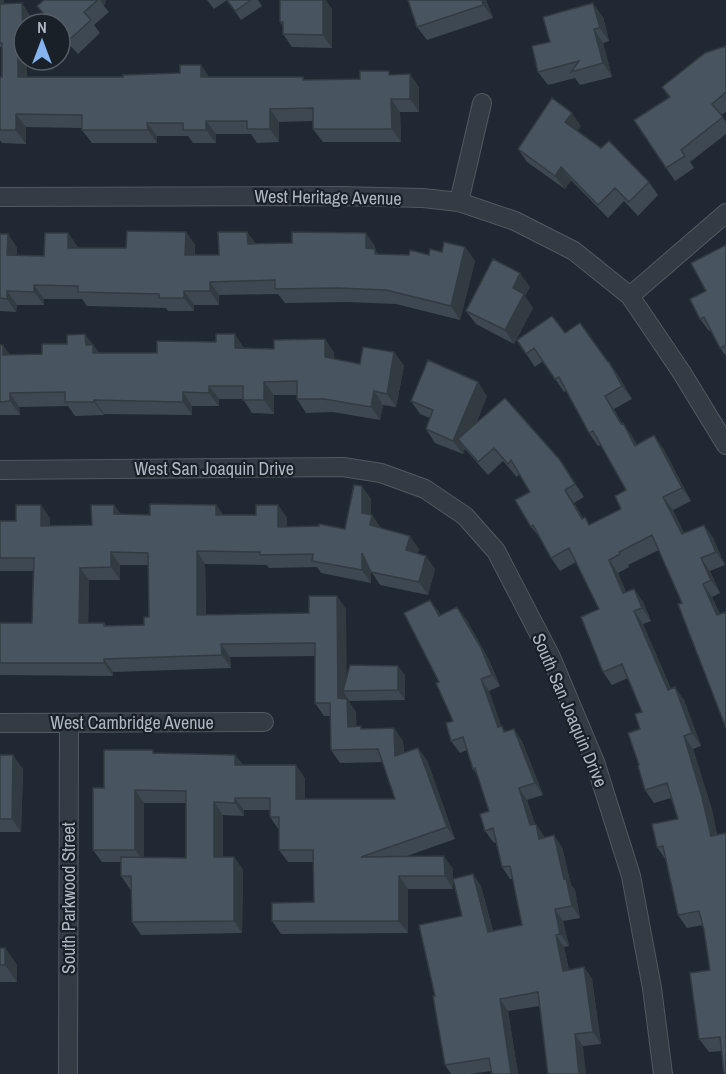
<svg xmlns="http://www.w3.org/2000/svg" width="726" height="1074" font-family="'Archivo Narrow',sans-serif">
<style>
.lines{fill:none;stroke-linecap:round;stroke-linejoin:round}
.street-casing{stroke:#515962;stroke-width:20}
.street{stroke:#333b44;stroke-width:18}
.wall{fill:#3e4852;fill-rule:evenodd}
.shaded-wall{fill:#323b42}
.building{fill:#48545f;stroke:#323b42;stroke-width:1.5;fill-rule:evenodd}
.labels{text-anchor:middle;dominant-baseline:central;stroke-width:4.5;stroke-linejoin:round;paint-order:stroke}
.street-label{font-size:18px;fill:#adb6c1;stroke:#192028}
</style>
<rect width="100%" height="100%" fill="#202933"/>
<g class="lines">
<g class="street-casing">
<path id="street" d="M 0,197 L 340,196 L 423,198 L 459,202 L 515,221 L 574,251 L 630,296 L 682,373 L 726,445
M 459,202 L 482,103
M 630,296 L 726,213
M 0,470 L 343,467 L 381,473 L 425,489 L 465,516 L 496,551 L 551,657 L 595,762 L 631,876 L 652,988 L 663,1074
M 0,723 L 264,722
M 68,1074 L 69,723"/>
</g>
<use href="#street" class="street"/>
</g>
<path class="wall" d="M 0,0 L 4,0 L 4,4 L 31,17 L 32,24 L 24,24 L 24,60 L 27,60 L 27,77 L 123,77 L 180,73 L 201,65 L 209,77 L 305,80 L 360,79 L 391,75 L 419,87 L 419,112 L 400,112 L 401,142 L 323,142 L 313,129 L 313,121 L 279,122 L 279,142 L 257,143 L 251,134 L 216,134 L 216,143 L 193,143 L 188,136 L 157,136 L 157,143 L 92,143 L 82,130 L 82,128 L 26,127 L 26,144 L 2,143 L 0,140 L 0,77 L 2,77 L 2,47 L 0,47 Z
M 44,0 L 106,0 L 104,6 L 109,12 L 94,25 L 100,33 L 78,54 L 60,35 L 60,24 L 50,24 L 37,6 Z
M 207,0 L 227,0 L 214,9 Z
M 227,0 L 258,0 L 262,6 L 241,20 Z
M 408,0 L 486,0 L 493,18 L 427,40 L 417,27 Z
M 332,9 L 332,48 L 292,47 L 283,34 L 283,26 L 280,22 Z
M 603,17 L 609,41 L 603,43 L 612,77 L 580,85 L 575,78 L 548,85 L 538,72 L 550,42 Z
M 726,46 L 726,112 L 721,115 L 726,122 L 726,134 L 690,162 L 694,168 L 675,181 L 634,120 L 669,97 L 662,87 Z
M 581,126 L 577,131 L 649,182 L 658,195 L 638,216 L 624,201 L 608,218 L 571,180 L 565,189 L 527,162 L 518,149 Z
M 186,232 L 195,245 L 195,255 L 219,255 L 256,244 L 375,246 L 375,250 L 378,254 L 429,255 L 465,247 L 475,261 L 460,320 L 396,304 L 348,302 L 285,303 L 278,294 L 219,295 L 219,305 L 194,305 L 194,311 L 168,311 L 166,308 L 87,306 L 82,299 L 44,299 L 44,305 L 17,305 L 16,312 L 0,311 L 0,234 L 8,234 L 17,248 L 17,255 L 44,256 L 68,233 L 78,248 L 126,248 Z
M 726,245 L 726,356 L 720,348 L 711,330 L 709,331 L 700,319 L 706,291 Z
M 530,287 L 525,296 L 533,308 L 514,344 L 476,324 L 466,311 Z
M 565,333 L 608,362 L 618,375 L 632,399 L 614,409 L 622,424 L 632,436 L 637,445 L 663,448 L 691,501 L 673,510 L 684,533 L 704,525 L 713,538 L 725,565 L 710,571 L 720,593 L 712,597 L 720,614 L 726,728 L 682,603 L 659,550 L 628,565 L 629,567 L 618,573 L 626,592 L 634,589 L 643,602 L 651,621 L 643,624 L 671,689 L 684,700 L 701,746 L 693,749 L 712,810 L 717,835 L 722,1051 L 709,1052 L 699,1039 L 710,970 L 703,925 L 687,928 L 678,915 L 666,860 L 657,847 L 678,819 L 671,798 L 654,803 L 645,790 L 639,765 L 640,729 L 642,712 L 628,678 L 612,685 L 603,672 L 599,609 L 576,562 L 560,571 L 551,558 L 541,539 L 531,527 L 530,492 L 519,474 L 517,477 L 503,461 L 488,475 L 465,449 L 463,454 L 435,443 L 426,429 L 430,418 L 420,414 L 411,401 L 487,396 L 476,424 L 560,460 L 584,497 L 574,503 L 583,518 L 590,525 L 621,509 L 626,490 L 601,445 L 598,446 L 589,433 L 566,391 L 564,392 L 543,361 L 535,367 L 517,340 Z
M 325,339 L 334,353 L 334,359 L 360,364 L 394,352 L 404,366 L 396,407 L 383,405 L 380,420 L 333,412 L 306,413 L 297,399 L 297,395 L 274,395 L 274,414 L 252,413 L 243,399 L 219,399 L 219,406 L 192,406 L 192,415 L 104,414 L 104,415 L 75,416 L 68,406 L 19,407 L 20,415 L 0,415 L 0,345 L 10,355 L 42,354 L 93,345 L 99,353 L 157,353 L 244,348 L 274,349 Z
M 371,499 L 371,515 L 381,528 L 419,549 L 417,554 L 435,569 L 428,595 L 380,585 L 371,571 L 371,583 L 321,573 L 317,567 L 269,568 L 267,565 L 205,564 L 206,615 L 309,613 L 346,609 L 346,678 L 405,675 L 405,700 L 349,701 L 347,697 L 347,699 L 356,712 L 356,726 L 361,726 L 362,729 L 403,741 L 404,753 L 427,760 L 455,839 L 407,856 L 453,869 L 453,889 L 408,889 L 408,933 L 281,934 L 272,921 L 314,902 L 313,862 L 288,862 L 279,850 L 279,830 L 270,817 L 270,810 L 244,810 L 244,816 L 223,815 L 223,857 L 234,857 L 243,870 L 242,933 L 141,935 L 132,922 L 132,889 L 130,889 L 121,876 L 121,862 L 102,862 L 93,850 L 104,788 L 155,753 L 235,755 L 243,765 L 305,778 L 305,799 L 395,799 L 383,762 L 340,763 L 331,750 L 331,716 L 324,716 L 315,703 L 315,656 L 230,657 L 231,668 L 113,672 L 113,676 L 0,675 L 0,623 L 32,623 L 33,571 L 0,571 L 0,521 L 16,521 L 50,518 L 50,526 L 92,525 L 121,514 L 150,515 L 216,505 L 223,515 L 256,515 L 278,505 L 287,518 L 287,527 L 345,529 ZM 120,565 L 148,565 L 149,617 L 144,625 L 106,626 L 104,623 L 88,623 L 89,580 L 120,580 ZM 144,803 L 186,803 L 186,858 L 144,858 Z
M 439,612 L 440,615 L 466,619 L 489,660 L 500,686 L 489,691 L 501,726 L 506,732 L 522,741 L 543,795 L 527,800 L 535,824 L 544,837 L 562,847 L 571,885 L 575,890 L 580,918 L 563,921 L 569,946 L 564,947 L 569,970 L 584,967 L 592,979 L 601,1044 L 583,1046 L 539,1006 L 508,1011 L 518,1074 L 492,1074 L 491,1071 L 470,1074 L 451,1074 L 445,1065 L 435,996 L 462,916 L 481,886 L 493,931 L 522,925 L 513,879 L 510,879 L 502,867 L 496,842 L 494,843 L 485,831 L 489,811 L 478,776 L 473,769 L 467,750 L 460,753 L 451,741 L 453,721 Z
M 0,755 L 23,769 L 21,832 L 0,832 Z
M 0,948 L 5,948 L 17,965 L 17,982 L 0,982 Z"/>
<path class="shaded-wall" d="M 0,0 L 4,0 L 4,17 L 0,11 Z
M 100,0 L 106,0 L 104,6 Z
M 323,0 L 326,0 L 332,9 L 332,48 L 323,35 Z
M 482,0 L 486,0 L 493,18 L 483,5 Z
M 22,3 L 31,17 L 32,24 L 24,24 L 24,43 L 23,42 Z
M 593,3 L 603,17 L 609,41 L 600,28 Z
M 594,29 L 603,43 L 612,77 L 603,63 Z
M 18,42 L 24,51 L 24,60 L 27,60 L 27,90 L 18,77 Z
M 201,65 L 210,79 L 201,77 Z
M 410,74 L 419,87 L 419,112 L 410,99 Z
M 391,99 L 400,112 L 401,142 L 392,129 Z
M 270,109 L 279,122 L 279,142 L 270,129 Z
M 572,113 L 581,126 L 574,136 L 565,122 Z
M 16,114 L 26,127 L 26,144 L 16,130 Z
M 206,121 L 216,134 L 216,143 L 206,130 Z
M 147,123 L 157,136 L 157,143 L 148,130 Z
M 561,167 L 571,180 L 565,189 L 555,176 Z
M 186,232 L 195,245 L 195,269 L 185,255 Z
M 247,232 L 257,245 L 248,244 Z
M 68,233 L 78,247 L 78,261 L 68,248 Z
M 366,233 L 375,246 L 375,250 L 384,262 L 366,248 Z
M 8,234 L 17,248 L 17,269 L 7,255 Z
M 465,247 L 475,261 L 460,320 L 451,306 Z
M 520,273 L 530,287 L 525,296 L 533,308 L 514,344 L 505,330 L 513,288 Z
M 210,282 L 219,295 L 219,305 L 210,291 Z
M 34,285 L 44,299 L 44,305 L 34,292 Z
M 7,291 L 17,305 L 16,312 L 7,299 Z
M 184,291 L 194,305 L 194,311 L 184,298 Z
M 85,334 L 103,358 L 103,366 L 86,345 Z
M 235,334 L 244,348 L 235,348 Z
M 325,339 L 334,353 L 335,371 L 325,357 Z
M 3,345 L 12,358 L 3,355 Z
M 394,352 L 404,366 L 396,407 L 387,394 Z
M 609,362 L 618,375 L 632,399 L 622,386 Z
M 264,382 L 274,395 L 274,414 L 264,400 Z
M 478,382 L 487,396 L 466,448 L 458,439 L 465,449 L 463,454 L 453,441 Z
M 209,386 L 219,399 L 219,406 L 209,393 Z
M 374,391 L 383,405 L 380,420 L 371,407 Z
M 183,392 L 192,406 L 192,415 L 183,402 Z
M 10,393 L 19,407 L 20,415 L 10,401 Z
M 605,396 L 614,409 L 630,438 L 621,424 Z
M 94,400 L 104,414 L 104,415 L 94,402 Z
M 623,423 L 632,436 L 644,459 L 635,446 Z
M 654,435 L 663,448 L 691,501 L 682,488 Z
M 560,460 L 569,473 L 584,497 L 575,484 Z
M 362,486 L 371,499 L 371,521 L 372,515 L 381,528 L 379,538 L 362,513 Z
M 565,490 L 574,503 L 591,532 L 582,519 Z
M 663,497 L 673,510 L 691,547 L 682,534 Z
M 41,505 L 50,518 L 50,539 L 41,526 Z
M 114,505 L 123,517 L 114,514 Z
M 216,505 L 225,518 L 216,515 Z
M 278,505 L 287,518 L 287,540 L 278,527 Z
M 704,525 L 713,538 L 725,565 L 716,552 Z
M 410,536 L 419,549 L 415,563 L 406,550 Z
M 197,551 L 205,564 L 206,628 L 197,615 Z
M 111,552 L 120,565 L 120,580 L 111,567 Z
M 362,553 L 371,566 L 371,583 L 362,570 Z
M 426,556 L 435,569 L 428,595 L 419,582 Z
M 701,558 L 710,571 L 720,593 L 711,580 Z
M 609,560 L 618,573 L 632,607 L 623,593 Z
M 80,568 L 89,580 L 88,636 L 79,623 Z
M 703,584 L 712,597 L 726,628 L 717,615 Z
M 634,589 L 643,602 L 651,621 L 642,608 Z
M 337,596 L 346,609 L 347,691 L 343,691 L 347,697 L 347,711 L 338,698 Z
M 430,600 L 439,612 L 447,628 L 439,616 Z
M 457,607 L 466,619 L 489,660 L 500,686 L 492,675 Z
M 634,611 L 643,624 L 677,703 L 668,690 Z
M 221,644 L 230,657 L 231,668 L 222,655 Z
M 104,659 L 113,672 L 113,676 L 104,663 Z
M 398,666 L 405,675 L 405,700 L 398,690 Z
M 481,679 L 489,691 L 506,739 L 498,727 Z
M 675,687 L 684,700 L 701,746 L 692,733 Z
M 347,699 L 356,712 L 357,739 L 348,727 Z
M 394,728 L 403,741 L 404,769 L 395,756 Z
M 514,729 L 522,741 L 543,795 L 535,783 Z
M 684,736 L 693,749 L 712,810 L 720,849 L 711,836 Z
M 418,748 L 427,760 L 455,839 L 447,827 Z
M 13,755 L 23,769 L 21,832 L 12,819 Z
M 235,755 L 244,767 L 235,765 Z
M 296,765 L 305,778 L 305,812 L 296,799 Z
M 519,788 L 527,800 L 538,833 L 536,824 L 544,836 L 547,851 L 530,825 Z
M 135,790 L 144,803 L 144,862 L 135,850 Z
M 235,798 L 244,810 L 244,816 L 235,803 Z
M 214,802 L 223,815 L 223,870 L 214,857 Z
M 554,835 L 562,847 L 571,885 L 575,890 L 580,918 L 572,906 L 564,879 Z
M 444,856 L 453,869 L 453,889 L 445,876 Z
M 234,857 L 243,870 L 242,933 L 234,921 Z
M 473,874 L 481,886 L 496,944 L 488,932 Z
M 399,876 L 408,889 L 408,933 L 399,921 Z
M 555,909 L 563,921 L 569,946 L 560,934 Z
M 556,935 L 564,947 L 571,983 L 563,971 Z
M 5,948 L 17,965 L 17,982 L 5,965 Z
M 584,967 L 592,979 L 601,1044 L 593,1032 Z
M 500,999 L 508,1011 L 518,1074 L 511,1074 Z
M 575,1034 L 583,1046 L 586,1074 L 579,1074 Z"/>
<path class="building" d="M 44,0 L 98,0 L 84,12 L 91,20 L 68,41 L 60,32 L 60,24 L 53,24 L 37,6 Z
M 227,0 L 251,0 L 235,11 Z
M 280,0 L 323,0 L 323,35 L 283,34 L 283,22 L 280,22 Z
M 408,0 L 482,0 L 483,5 L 417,27 Z
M 22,3 L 23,42 L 18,42 L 18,77 L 123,77 L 123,75 L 180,73 L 180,65 L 201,65 L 201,77 L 303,77 L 303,80 L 360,79 L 360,71 L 389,71 L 389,75 L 410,74 L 410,99 L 391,99 L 392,129 L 313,129 L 313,108 L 270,109 L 270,129 L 247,129 L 247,121 L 206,121 L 206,130 L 183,130 L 183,123 L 147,123 L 148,130 L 82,130 L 82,115 L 16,114 L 16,130 L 0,130 L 0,77 L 2,77 L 2,43 L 0,43 L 0,4 Z
M 593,3 L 600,28 L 594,29 L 603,63 L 571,72 L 579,61 L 538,72 L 532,46 L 550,42 L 543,17 Z
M 726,46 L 726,92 L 712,104 L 723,117 L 681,150 L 685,156 L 666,168 L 634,120 L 670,97 L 662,87 L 705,53 Z
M 552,98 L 572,113 L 565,122 L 601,148 L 609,141 L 649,182 L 629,202 L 615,188 L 598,205 L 561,167 L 555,176 L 518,149 Z
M 127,231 L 186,232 L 185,255 L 219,255 L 218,232 L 247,232 L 248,244 L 292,243 L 292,232 L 366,233 L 366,248 L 375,249 L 375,254 L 409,255 L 410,250 L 429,255 L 430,249 L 442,252 L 444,242 L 465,247 L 451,306 L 386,290 L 338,288 L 275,289 L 275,280 L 210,282 L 210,291 L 184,291 L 184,298 L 159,298 L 159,294 L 78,292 L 78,286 L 34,285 L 34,292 L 7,291 L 7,299 L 0,298 L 0,234 L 8,234 L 7,255 L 44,256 L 45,233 L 68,233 L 68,248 L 126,248 Z
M 726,245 L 726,345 L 720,348 L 704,317 L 700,319 L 690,299 L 706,291 L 691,263 Z
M 493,259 L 520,273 L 513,288 L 524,294 L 505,330 L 466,311 Z
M 552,316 L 565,333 L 580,323 L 608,362 L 609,362 L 622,386 L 605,396 L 621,424 L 623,423 L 635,446 L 654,435 L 682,488 L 663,497 L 682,534 L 704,525 L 716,552 L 701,558 L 711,580 L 703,584 L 717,615 L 726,612 L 726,728 L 678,604 L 682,603 L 652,535 L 619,552 L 620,554 L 609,560 L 623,593 L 634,589 L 642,608 L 634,611 L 668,690 L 675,687 L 692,733 L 684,736 L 702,797 L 711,836 L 726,833 L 726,1074 L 724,1074 L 720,1037 L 699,1039 L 690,973 L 710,970 L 704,930 L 699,911 L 678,915 L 663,846 L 657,847 L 652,824 L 678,819 L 667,783 L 645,790 L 638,766 L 639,765 L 628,733 L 640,729 L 635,714 L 642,712 L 622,664 L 603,672 L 581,617 L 599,609 L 569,548 L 551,558 L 533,525 L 531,527 L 515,500 L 530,492 L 511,460 L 508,464 L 494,448 L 478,462 L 458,439 L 505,398 L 560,460 L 575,484 L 565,490 L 582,519 L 585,517 L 589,525 L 621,509 L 615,496 L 626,490 L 593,431 L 589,433 L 559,377 L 555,379 L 534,348 L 526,354 L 517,340 Z
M 85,334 L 86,345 L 93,345 L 93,353 L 157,353 L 157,341 L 216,342 L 216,334 L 235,334 L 235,348 L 274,349 L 274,340 L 325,339 L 325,357 L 360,364 L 363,347 L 394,352 L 387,394 L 374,391 L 371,407 L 324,399 L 297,399 L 297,381 L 264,382 L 264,400 L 243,400 L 243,386 L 209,386 L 209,393 L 183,392 L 183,402 L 94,400 L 94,402 L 65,402 L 65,392 L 10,393 L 10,401 L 0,402 L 0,345 L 3,345 L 3,355 L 42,354 L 42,344 L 67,344 L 67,335 Z
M 428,360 L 478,382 L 453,441 L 426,429 L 433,410 L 411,401 Z
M 354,485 L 362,486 L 362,513 L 372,515 L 370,525 L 410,536 L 406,550 L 426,556 L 419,582 L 371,572 L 362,553 L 362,570 L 312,561 L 313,554 L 260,555 L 260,552 L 197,551 L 197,615 L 309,613 L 309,596 L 337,596 L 338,698 L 347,699 L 348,727 L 361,726 L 361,729 L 394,728 L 395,756 L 418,748 L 447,827 L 361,857 L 444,856 L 445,876 L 399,876 L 399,921 L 272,921 L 272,903 L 314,902 L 313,850 L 279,850 L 279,817 L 270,817 L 270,798 L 235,798 L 235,803 L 214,802 L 214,857 L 234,857 L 234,921 L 132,922 L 131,876 L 121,876 L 121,857 L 186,858 L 186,791 L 135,790 L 135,850 L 93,850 L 93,788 L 104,788 L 104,750 L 153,750 L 153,753 L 235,755 L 235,765 L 296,765 L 296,799 L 395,799 L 378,749 L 331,750 L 330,703 L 315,703 L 315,643 L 221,644 L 222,655 L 104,659 L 104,663 L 0,663 L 0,623 L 32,623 L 34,558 L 0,558 L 0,521 L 16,521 L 16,505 L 41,505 L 41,526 L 92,525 L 91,505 L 114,505 L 114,514 L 150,515 L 150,504 L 216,505 L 216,515 L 256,515 L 256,505 L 278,505 L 278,527 L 319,526 L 319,524 L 345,529 ZM 111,552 L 148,553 L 149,617 L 144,617 L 144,625 L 104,626 L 104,623 L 79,623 L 80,568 L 111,567 Z
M 430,600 L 439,616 L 457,607 L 481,648 L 492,675 L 481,679 L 498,727 L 502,726 L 504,732 L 514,729 L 535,783 L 519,788 L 530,825 L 536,824 L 539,839 L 554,835 L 564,879 L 566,878 L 572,906 L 555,909 L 560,934 L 556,935 L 563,971 L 584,967 L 593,1032 L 575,1034 L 579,1074 L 548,1074 L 538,992 L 500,999 L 511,1074 L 492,1074 L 489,1058 L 445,1065 L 433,996 L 435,996 L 419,925 L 462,916 L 453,879 L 473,874 L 488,932 L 522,925 L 510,866 L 502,867 L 493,828 L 485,831 L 480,814 L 489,811 L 475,768 L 473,769 L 463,737 L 451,741 L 446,723 L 453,721 L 436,683 L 439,682 L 404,613 Z
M 350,665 L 398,666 L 398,690 L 343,691 Z
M 0,755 L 13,755 L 12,819 L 0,819 Z
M 0,948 L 5,948 L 5,965 L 0,965 Z"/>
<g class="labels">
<g class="street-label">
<text transform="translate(328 197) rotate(1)">West Heritage Avenue</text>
<text x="214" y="468">West San Joaquin Drive</text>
<text transform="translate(570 710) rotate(67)">South San Joaquin Drive</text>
<text x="132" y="722">West Cambridge Avenue</text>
<text transform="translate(68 898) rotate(-90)">South Parkwood Street</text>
</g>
</g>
<g transform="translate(42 42)"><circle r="28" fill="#192028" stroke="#545c65" stroke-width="1.5"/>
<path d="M0-4.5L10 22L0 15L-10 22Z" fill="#85b3ef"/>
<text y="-9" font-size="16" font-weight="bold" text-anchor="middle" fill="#adb6c1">N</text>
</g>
</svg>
